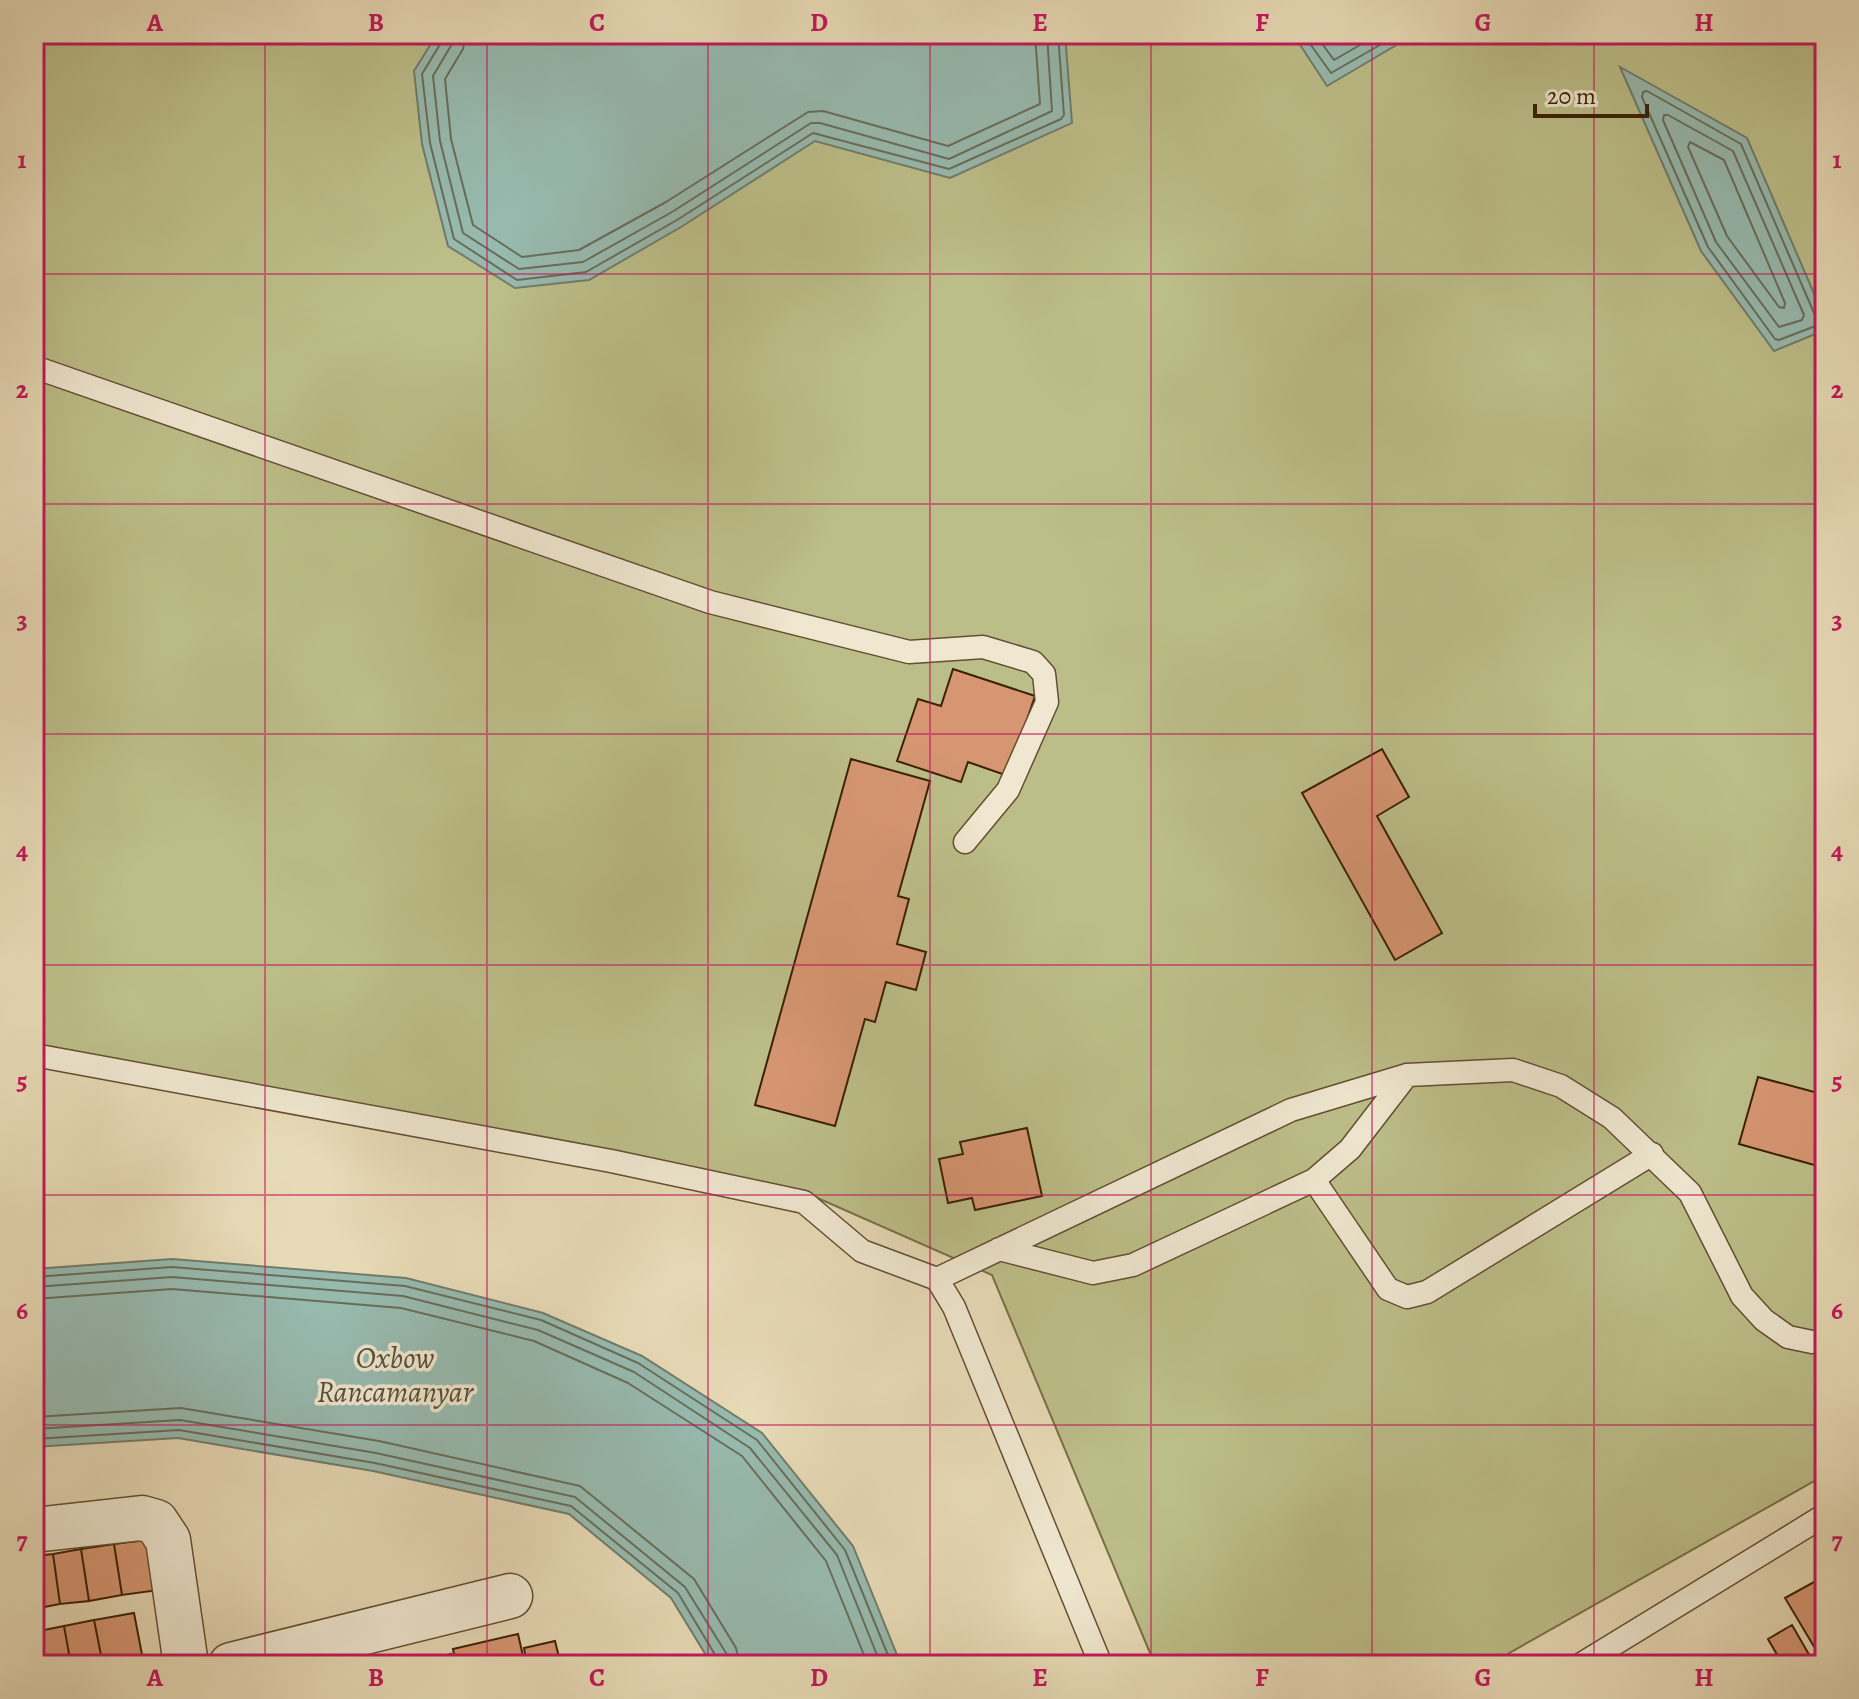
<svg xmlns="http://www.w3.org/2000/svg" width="1859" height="1699" font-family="Alegreya,serif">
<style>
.green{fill:#bcbe89;stroke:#7b6f47;stroke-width:2}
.water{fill:#97baaf;stroke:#727c6b;stroke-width:2}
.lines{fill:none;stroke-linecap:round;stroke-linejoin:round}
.shore{stroke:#686d5a;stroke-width:2}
.building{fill:#d69672;stroke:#3a2005;stroke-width:2}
.service-casing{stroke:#654e31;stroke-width:25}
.minor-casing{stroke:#654e31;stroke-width:47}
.service{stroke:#efe7d0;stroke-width:22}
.minor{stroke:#efe7d0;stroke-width:44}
.grid{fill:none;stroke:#c2185b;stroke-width:2;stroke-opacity:0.55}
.labels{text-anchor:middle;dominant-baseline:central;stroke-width:7;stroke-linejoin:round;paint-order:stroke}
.water-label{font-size:30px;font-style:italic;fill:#564e38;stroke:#efe7d0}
.neatline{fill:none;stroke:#c2185b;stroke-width:3}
.grid-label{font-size:26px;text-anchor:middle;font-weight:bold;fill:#c2185b}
</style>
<rect width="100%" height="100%" fill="#e7dab6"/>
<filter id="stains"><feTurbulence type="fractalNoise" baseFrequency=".0025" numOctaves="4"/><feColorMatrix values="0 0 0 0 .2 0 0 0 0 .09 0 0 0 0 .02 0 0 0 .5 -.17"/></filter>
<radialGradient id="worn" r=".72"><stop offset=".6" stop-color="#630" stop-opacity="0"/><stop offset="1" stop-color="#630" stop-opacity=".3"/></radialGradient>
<path class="green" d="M 34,34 L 1825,34 L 1825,1475 L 1488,1665 L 1155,1665 L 992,1275 L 813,1196 L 34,1049 Z"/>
<path class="water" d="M 437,34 L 1065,34 L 1072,123 L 950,178 L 815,141 L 681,227 L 589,280 L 515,288 L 448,246 L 422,144 L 414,71 Z
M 1293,34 L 1415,34 L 1327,86 Z
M 1620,67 L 1747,138 L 1825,319 L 1825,330 L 1774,351 L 1701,251 Z
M 172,1259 L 406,1278 L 543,1313 L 642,1356 L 762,1433 L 853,1546 L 901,1665 L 712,1665 L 671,1598 L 569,1514 L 373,1471 L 178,1438 L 34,1447 L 34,1269 Z"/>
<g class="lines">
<path class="shore" d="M 443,34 L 442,41 L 422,74 L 430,143 L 454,239 L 517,280 L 586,272 L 677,220 L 813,133 L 949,169 L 1061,119 L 1064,115 L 1058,34
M 454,34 L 452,44 L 433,76 L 440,141 L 463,233 L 519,269 L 583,262 L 672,212 L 811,123 L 820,123 L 949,159 L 1052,111 L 1047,34
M 466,34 L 463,49 L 445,79 L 451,139 L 473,225 L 522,257 L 579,250 L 666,202 L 808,112 L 823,111 L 948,146 L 1040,104 L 1035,34
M 1303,34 L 1331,73 L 1399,34
M 1315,34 L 1334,60 L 1379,34
M 1647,91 L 1741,144 L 1814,313 L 1819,320 L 1818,325 L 1779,340 L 1775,339 L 1708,247 L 1642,97 L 1643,92 Z
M 1664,115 L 1668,115 L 1733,151 L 1804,315 L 1802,320 L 1779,327 L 1716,242 L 1663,120 Z
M 1690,142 L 1724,160 L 1785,303 L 1784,308 L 1779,307 L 1727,236 L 1688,147 Z
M 34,1277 L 172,1267 L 405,1286 L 541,1320 L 638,1363 L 757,1440 L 845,1550 L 892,1665
M 34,1287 L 172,1277 L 403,1296 L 538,1330 L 634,1372 L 750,1448 L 837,1555 L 881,1665
M 34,1299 L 172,1289 L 401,1308 L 534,1341 L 628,1383 L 742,1456 L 826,1561 L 868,1665
M 34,1417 L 181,1408 L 379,1441 L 580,1486 L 694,1579 L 736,1648 L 740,1665
M 34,1429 L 180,1420 L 376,1453 L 575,1497 L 685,1587 L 726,1653 L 728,1665
M 34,1439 L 179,1430 L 375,1463 L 571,1506 L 678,1593 L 717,1658 L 718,1665"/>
</g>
<path class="building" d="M 953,669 L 1035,696 L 1008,776 L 968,762 L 961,782 L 897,761 L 918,699 L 941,706 Z
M 1382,749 L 1409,797 L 1377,816 L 1442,933 L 1395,960 L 1302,793 Z
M 851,759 L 930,781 L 898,896 L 909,899 L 897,944 L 926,952 L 916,990 L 886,982 L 875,1022 L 865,1019 L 835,1126 L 755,1105 Z
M 1758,1077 L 1818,1093 L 1822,1078 L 1825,1079 L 1825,1168 L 1739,1144 Z
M 1027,1128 L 1042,1196 L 975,1210 L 972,1198 L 948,1203 L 939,1159 L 963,1154 L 960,1142 Z
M 152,1539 L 159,1590 L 122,1595 L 114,1544 Z
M 114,1544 L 122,1595 L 89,1601 L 81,1549 Z
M 81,1549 L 89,1601 L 60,1604 L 53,1554 Z
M 53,1554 L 60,1604 L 34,1609 L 34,1556 Z
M 1825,1576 L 1825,1604 L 1819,1607 L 1825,1618 L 1825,1665 L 1785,1598 Z
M 134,1613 L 144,1665 L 103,1665 L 94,1620 Z
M 94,1620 L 103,1665 L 71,1665 L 64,1626 Z
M 1792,1625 L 1815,1665 L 1783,1665 L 1768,1639 Z
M 64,1626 L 71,1665 L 38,1665 L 34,1632 Z
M 518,1634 L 525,1665 L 456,1665 L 453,1649 Z
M 555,1641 L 561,1665 L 527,1665 L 524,1648 Z
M 451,1654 L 453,1665 L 422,1665 L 421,1661 Z
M 345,1659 L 346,1665 L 317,1665 Z"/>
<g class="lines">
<g class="service-casing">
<path id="service" d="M 34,367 L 710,602 L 909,652 L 983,647 L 1033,662 L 1044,674 L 1047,702 L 1008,790 L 965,842
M 34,1055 L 611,1161 L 804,1202 L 862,1251 L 937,1279 L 954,1307 L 1101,1665
M 1314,1180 L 1388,1289 L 1407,1297 L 1427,1292 L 1652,1154
M 999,1249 L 1093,1273 L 1133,1265 L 1314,1180 L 1350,1149 L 1407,1075
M 937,1279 L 1291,1110 L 1407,1075 L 1513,1070 L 1561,1086 L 1612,1118 L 1690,1193 L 1742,1296 L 1764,1320 L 1788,1337 L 1812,1342 L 1825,1340
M 1580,1665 L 1825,1515"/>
</g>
<g class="minor-casing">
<path id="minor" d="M 34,1530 L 142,1518 L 156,1522 L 168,1540 L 186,1665
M 231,1665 L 510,1596"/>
</g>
<use href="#service" class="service"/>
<use href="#minor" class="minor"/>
</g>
<path class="grid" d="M 265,34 L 265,1665M 487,34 L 487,1665M 708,34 L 708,1665M 930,34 L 930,1665M 1151,34 L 1151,1665M 1372,34 L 1372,1665M 1594,34 L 1594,1665M 34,274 L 1825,274M 34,504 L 1825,504M 34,734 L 1825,734M 34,965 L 1825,965M 34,1195 L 1825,1195M 34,1425 L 1825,1425"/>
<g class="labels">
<g class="water-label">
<text x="395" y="1358">Oxbow<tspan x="395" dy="34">Rancamanyar</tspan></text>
</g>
</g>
<rect width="1859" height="1699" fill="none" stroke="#e7dab6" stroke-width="88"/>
<path d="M1535 104v12h112v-12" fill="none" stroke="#3a2005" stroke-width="4"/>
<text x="1547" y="104" font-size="24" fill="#3a2005" stroke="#efe7d0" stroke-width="6" paint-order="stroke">20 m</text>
<rect x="44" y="44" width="1771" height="1611" class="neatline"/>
<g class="grid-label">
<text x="155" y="31">A</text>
<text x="376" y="31">B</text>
<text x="597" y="31">C</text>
<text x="819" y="31">D</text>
<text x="1040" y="31">E</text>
<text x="1262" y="31">F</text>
<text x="1483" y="31">G</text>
<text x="1704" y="31">H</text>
<text x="22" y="168">1</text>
<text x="1837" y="168">1</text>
<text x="22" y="398">2</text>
<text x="1837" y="398">2</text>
<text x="22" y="628">3</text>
<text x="1837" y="628">3</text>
<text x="22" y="859">4</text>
<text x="1837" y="859">4</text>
<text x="22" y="1089">5</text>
<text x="1837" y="1089">5</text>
<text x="22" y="1319">6</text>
<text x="1837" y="1319">6</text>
<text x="22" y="1549">7</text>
<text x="1837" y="1549">7</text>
<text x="155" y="1686">A</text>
<text x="376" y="1686">B</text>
<text x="597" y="1686">C</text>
<text x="819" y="1686">D</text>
<text x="1040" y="1686">E</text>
<text x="1262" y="1686">F</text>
<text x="1483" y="1686">G</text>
<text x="1704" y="1686">H</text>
</g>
<rect width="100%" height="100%" filter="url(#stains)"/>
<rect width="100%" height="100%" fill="url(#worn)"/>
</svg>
